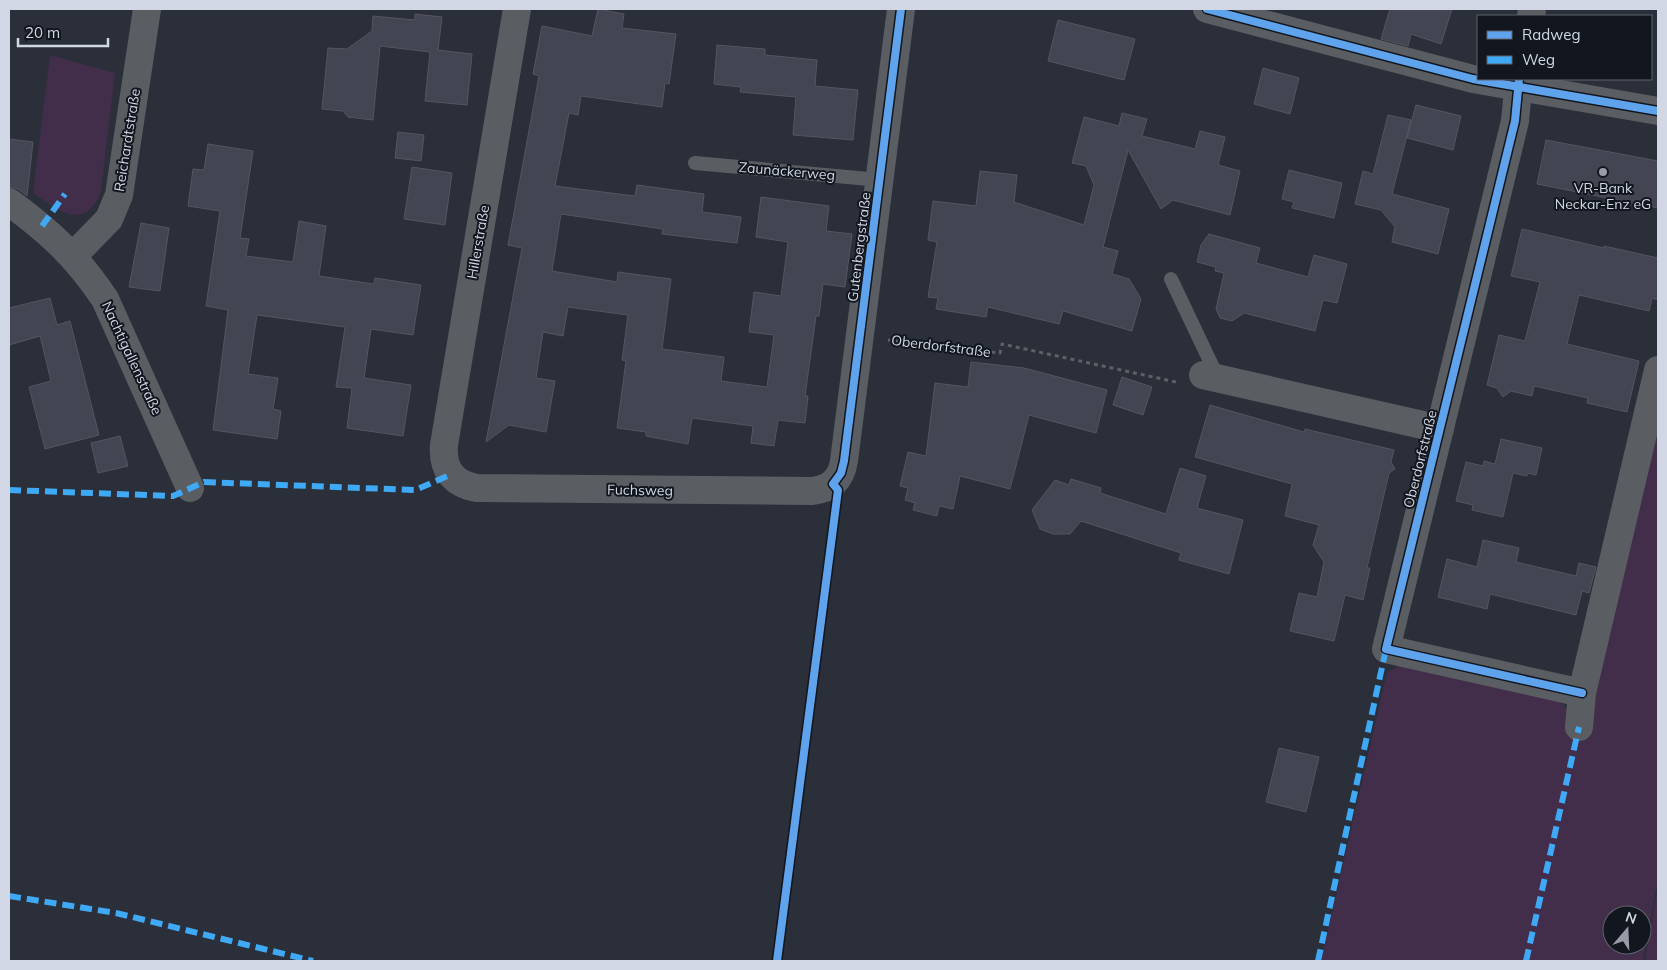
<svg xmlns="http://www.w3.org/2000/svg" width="1667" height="970" font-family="Mulish,sans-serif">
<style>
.green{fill:#422e4a;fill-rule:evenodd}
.building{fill:#444552;stroke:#545560}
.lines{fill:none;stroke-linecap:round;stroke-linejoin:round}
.path{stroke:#5d6065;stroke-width:3;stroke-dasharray:4 4;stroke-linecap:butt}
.lane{stroke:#5a5e62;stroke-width:14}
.street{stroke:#5a5e62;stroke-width:28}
.quiet{stroke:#3fa9f5;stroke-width:6;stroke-dasharray:12 6;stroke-linecap:butt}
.cycleway-casing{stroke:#12161e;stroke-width:11}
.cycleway{stroke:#60a3ed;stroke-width:8}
.poi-dot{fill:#979ca8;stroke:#12161e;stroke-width:2}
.labels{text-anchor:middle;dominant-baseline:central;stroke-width:4;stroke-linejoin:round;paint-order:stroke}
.street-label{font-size:14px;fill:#d1d7e4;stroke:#12161e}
.poi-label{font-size:14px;fill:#d1d7e4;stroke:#12161e}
</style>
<rect width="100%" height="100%" fill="#2a2f3a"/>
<path class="green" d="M 50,55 L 115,73 L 101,191 C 86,233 57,210 33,193 Z
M 1658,403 L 1658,879 L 1643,961 L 1321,961 L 1387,672 L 1407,662 L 1557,696 L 1573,718 ZM 1612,915 L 1642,915 L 1642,945 L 1612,945 Z
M 1658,885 L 1658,961 L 1645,961 Z"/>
<path class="building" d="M 598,9 L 624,14 L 622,28 L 676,34 L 669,84 L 665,83 L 662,107 L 581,96 L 578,115 L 569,113 L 555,186 L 635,196 L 637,185 L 704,194 L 702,212 L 741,217 L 737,243 L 662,234 L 663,229 L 561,214 L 552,271 L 617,282 L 618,272 L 671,279 L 662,349 L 724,357 L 721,381 L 767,387 L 774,335 L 749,332 L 754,292 L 781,296 L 788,242 L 756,237 L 761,197 L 829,206 L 826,231 L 852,234 L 845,287 L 823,284 L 819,316 L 816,316 L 805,396 L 808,396 L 805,423 L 778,420 L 774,446 L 751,443 L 753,426 L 692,418 L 688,444 L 646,436 L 646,432 L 617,428 L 626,361 L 622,360 L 628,315 L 568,307 L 563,336 L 543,332 L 536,378 L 555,381 L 546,432 L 509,425 L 486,442 L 522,248 L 508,245 L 539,76 L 533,74 L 542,26 L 592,36 Z
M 1390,9 L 1452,9 L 1441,44 L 1411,34 L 1408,46 L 1381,39 Z
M 415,14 L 442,17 L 438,50 L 472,54 L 467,105 L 425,101 L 430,52 L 380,46 L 373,120 L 348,117 L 343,111 L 322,109 L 328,48 L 347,49 L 372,31 L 373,16 L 415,20 Z
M 1058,20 L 1135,39 L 1124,80 L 1048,61 Z
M 717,45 L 765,49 L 765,55 L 817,60 L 815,86 L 858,90 L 853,140 L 793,135 L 796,97 L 740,92 L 741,87 L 714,84 Z
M 1263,68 L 1299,78 L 1290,114 L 1254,104 Z
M 1416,105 L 1461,116 L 1453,150 L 1407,138 Z
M 1122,113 L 1147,119 L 1142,136 L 1195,149 L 1200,131 L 1225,137 L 1218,165 L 1240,171 L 1230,215 L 1173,200 L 1161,209 L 1128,150 L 1103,247 L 1118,251 L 1112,274 L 1129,279 L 1141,299 L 1132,331 L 1063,311 L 1059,324 L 988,307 L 986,317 L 936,309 L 938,298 L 928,297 L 937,242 L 928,240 L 933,201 L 976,206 L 980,171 L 1017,175 L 1014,202 L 1084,225 L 1094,185 L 1086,166 L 1072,163 L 1084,117 L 1119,126 Z
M 1388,115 L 1411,120 L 1392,194 L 1449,209 L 1438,254 L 1392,242 L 1395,227 L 1381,210 L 1355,204 L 1363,171 L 1373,174 Z
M 398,132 L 424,135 L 421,161 L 395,158 Z
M 9,139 L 33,142 L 27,196 L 18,189 L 9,187 Z
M 1546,140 L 1658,161 L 1658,208 L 1537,184 Z
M 208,144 L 253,151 L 240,238 L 249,239 L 246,256 L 293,262 L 299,221 L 326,226 L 319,276 L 374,284 L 375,278 L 421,285 L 413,335 L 371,329 L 364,378 L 411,385 L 403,436 L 347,428 L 352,388 L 336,387 L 345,327 L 257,315 L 248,374 L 278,378 L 273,409 L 281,411 L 277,439 L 213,430 L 228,310 L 206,306 L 220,211 L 188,206 L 193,169 L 204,170 Z
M 412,167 L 452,173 L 445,225 L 404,219 Z
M 1289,170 L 1342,183 L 1334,218 L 1292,208 L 1294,202 L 1282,199 Z
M 141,223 L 169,228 L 160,291 L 129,287 Z
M 1522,229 L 1604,248 L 1604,246 L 1658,258 L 1658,300 L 1652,298 L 1649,311 L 1579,295 L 1567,344 L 1639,361 L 1627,412 L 1587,403 L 1588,398 L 1534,386 L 1532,396 L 1511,391 L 1503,397 L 1497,388 L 1487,385 L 1499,335 L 1525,341 L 1540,282 L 1511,276 Z
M 1209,234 L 1260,248 L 1256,263 L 1308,277 L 1314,255 L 1347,264 L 1337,303 L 1323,300 L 1315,331 L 1244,313 L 1232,321 L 1220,318 L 1216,309 L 1224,273 L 1215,271 L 1216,267 L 1197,262 L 1201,245 Z
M 50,298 L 57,325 L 70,321 L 99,435 L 45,449 L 29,387 L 51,381 L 40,336 L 9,345 L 9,308 Z
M 971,362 L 1024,368 L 1107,390 L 1096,433 L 1029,415 L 1010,489 L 960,476 L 953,509 L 939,506 L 937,516 L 913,510 L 915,503 L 905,500 L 908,488 L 900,486 L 908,452 L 926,456 L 935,383 L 968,387 Z
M 1122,377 L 1152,387 L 1143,415 L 1113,405 Z
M 1210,405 L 1304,432 L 1305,429 L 1394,450 L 1391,462 L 1395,469 L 1389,473 L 1367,568 L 1370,568 L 1363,600 L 1345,595 L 1334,641 L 1290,631 L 1299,593 L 1317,597 L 1324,562 L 1313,545 L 1319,525 L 1285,516 L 1292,484 L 1195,457 Z
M 120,436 L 128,466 L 98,473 L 91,443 Z
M 1501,439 L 1542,448 L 1536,475 L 1527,473 L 1527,476 L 1513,473 L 1503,517 L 1472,510 L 1473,505 L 1456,501 L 1466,462 L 1483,466 L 1484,461 L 1495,464 Z
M 1180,468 L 1206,476 L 1197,508 L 1243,520 L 1229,574 L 1179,560 L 1181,553 L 1081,521 L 1070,534 L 1053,534 L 1040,529 L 1032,510 L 1055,480 L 1069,485 L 1071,479 L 1101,488 L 1100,493 L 1166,514 Z
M 1483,540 L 1519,548 L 1516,562 L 1576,576 L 1579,563 L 1596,567 L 1589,593 L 1582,591 L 1576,615 L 1490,594 L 1487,609 L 1438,597 L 1447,559 L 1477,567 Z
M 1279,748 L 1319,757 L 1306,812 L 1266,802 Z"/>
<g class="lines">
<path class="path" d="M 888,340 L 1000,353 L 1002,344 L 1176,382"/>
<path class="lane" d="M 695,163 L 880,180
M 1171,279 L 1218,378"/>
<path class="street" d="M 517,9 L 444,445 C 442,469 453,484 477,488 L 812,491 C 831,489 841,479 844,461 L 901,9
M 1207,9 L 1473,79 L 1658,111
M 1531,16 L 1532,9
M 1519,79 L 1515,121 L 1386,649 L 1582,693
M 9,202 C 50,232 76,256 105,299 L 190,488
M 73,256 L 109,219 L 119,195 L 147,9
M 1203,375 L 1440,429
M 1579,727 L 1582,693 L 1658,370"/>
<path class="quiet" d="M 42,226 L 65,194
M 9,490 L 173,496 L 204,482 L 415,490 L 450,475
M 9,896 L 116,913 L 313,961
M 1318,961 L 1386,649
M 1526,961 L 1579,727"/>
<g class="cycleway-casing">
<path id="cycleway" d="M 1207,9 L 1473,79 L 1658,111
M 1519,79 L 1515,121 L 1386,649 L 1582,693
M 777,961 L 838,490 L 833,484 L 841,473 L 844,461 L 901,9"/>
</g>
<use href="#cycleway" class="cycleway"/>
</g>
<circle class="poi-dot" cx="1603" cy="172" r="5"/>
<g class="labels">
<g class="street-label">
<text transform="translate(127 140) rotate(-81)">Reichardtstraße</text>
<text transform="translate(787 171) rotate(5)">Zaunäckerweg</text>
<text transform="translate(478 242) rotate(-80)">Hillerstraße</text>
<text transform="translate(859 247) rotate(-83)">Gutenbergstraße</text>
<text transform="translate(941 346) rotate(7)">Oberdorfstraße</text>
<text transform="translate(132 358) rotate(65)">Nachtigallenstraße</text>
<text transform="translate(1420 459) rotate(-76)">Oberdorfstraße</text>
<text transform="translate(640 490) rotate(1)">Fuchsweg</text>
</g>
<g class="poi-label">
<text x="1603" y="188">VR-Bank<tspan x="1603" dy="16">Neckar-Enz eG</tspan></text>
</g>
</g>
<rect width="1667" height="970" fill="none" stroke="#d1d7e4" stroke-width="20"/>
<rect x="1477" y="15" width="175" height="65" fill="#12161e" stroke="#5e636d"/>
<rect x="1487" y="31" width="25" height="8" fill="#60a3ed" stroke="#5e636d"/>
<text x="1522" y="40" font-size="15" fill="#d1d7e4">Radweg</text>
<rect x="1487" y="56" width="25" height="8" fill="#3fa9f5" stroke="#5e636d"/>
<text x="1522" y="65" font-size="15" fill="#d1d7e4">Weg</text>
<g transform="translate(1627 930) rotate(19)"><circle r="24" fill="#12161e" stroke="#5e636d"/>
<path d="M0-4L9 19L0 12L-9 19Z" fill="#979ca8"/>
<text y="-8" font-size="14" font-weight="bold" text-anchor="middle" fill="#d1d7e4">N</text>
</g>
<path d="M18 38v8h90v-8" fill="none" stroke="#d1d7e4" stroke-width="2.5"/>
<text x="25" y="38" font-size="15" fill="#d1d7e4" stroke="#12161e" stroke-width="4" paint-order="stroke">20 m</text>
</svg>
